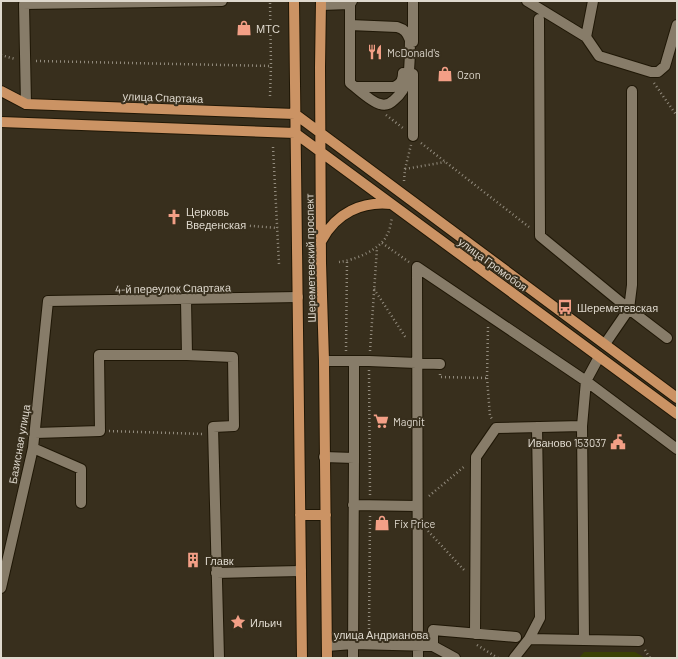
<svg xmlns="http://www.w3.org/2000/svg" width="678" height="659" font-family="Barlow,sans-serif">
<style>
.green{fill:#3a4104}
.lines{fill:none;stroke-linecap:round;stroke-linejoin:round}
.minor-casing{stroke:#1f1706;stroke-width:12}
.major-casing{stroke:#1f1706;stroke-width:12}
.path{stroke:#938c7e;stroke-width:2.5;stroke-dasharray:1 3;stroke-linecap:butt}
.minor{stroke:#877c69;stroke-width:10}
.major{stroke:#cb9364;stroke-width:10}
.labels{text-anchor:middle;dominant-baseline:central;stroke-width:4;stroke-linejoin:round;paint-order:stroke}
.poi-label{font-size:11px;fill:#dfd9ce;stroke:#382f1d;text-anchor:start}
.street-label{font-size:11px;fill:#dfd9ce;stroke:#382f1d}
</style>
<rect width="100%" height="100%" fill="#382f1d"/>
<path class="green" d="M 584,652 L 635,652 L 645,658 L 579,658 Z"/>
<g class="lines">
<g class="minor-casing">
<path id="minor" d="M 527,1 L 586,37 L 599,56 L 651,72 L 658,72 L 665,66 L 677,25
M 350,4 L 350,83 C 358,89 371,102 380,104 C 386,106 390,104 394,100 C 413,84 409,63 410,40 C 407,32 404,29 397,27 L 350,25
M 321,5 L 350,4 L 352,1
M 539,19 L 540,236 L 629,309 L 667,338
M 586,37 L 593,1
M 413,42 L 413,1
M 355,87 L 394,87 C 401,84 403,80 403,73
M 26,104 L 24,4 L 222,1
M 413,136 L 413,74
M 417,267 L 418,658
M 417,267 L 586,381 L 677,449
M 186,300 L 187,355 L 233,357 L 234,426 L 213,427 L 219,658
M 605,344 L 629,309 L 632,285 L 632,91
M 324,361 L 369,361 L 440,364
M 354,361 L 354,458
M 35,433 L 100,431 L 99,355 L 187,355
M 33,448 L 81,469 L 81,503
M 324,457 L 354,458 L 353,658
M 353,505 L 417,506
M 216,573 L 301,571
M 1,588 L 33,448 L 48,301 L 298,297
M 475,634 L 476,457 L 496,428 L 582,426
M 529,639 L 639,641
M 584,639 L 582,426 L 586,381 L 599,357
M 327,646 L 353,644 L 433,646 L 455,658
M 433,646 L 433,630 L 516,637
M 514,658 L 529,639 L 540,618 L 537,427"/>
</g>
<g class="major-casing">
<path id="major" d="M 294,1 L 302,658
M 321,1 L 320,67 L 321,263 L 324,361 L 327,658
M 1,91 L 26,104 L 295,114 L 677,398
M 1,122 L 295,133
M 295,133 L 677,414
M 322,240 C 336,213 362,201 391,204
M 300,515 L 326,515"/>
</g>
<path class="path" d="M 1,55 L 15,59
M 36,61 L 271,66
M 654,83 L 677,116
M 270,96 L 271,66 L 270,1
M 386,115 L 403,128
M 421,143 L 529,227
M 273,147 L 279,264
M 405,169 L 445,162
M 404,181 L 405,169 L 411,145
M 214,223 L 278,228
M 382,243 L 409,262
M 339,262 C 355,260 380,250 387,235 C 390,230 391,223 392,217
M 374,289 L 406,338
M 346,351 L 347,261
M 370,351 L 377,248
M 369,370 L 370,495
M 440,374 L 440,377 L 487,378 L 488,327
M 487,378 L 490,416 L 492,419
M 109,431 L 202,434
M 429,496 L 465,466
M 428,531 L 464,570
M 369,633 L 370,516
M 477,645 L 498,658
M 645,650 L 650,658"/>
<use href="#minor" class="minor"/>
<use href="#major" class="major"/>
</g>
<defs>
<g id="shop-bare" transform="scale(1.2)"><path d="M-5-2.5h2.3a2.7 3.5 0 0 1 5.4 0H5L5.5 6h-11ZM-1.5-2.5h3a1.5 2.3 0 0 0-3 0Z" fill="#f39f86" stroke="#382f1d" stroke-width="2.5" paint-order="stroke"/></g>
<g id="restaurant-bare" transform="scale(1.2)"><path d="M-5-6h1v4h1v-4h1v4h1v-4h1v5L-1.5 .5V6h-2V.5L-5-1ZM5-6V6H3V1.5H1.5Q1.5-4 5-6Z" fill="#f39f86" stroke="#382f1d" stroke-width="2.5" paint-order="stroke"/></g>
<g id="church-bare" transform="scale(1.2)"><path d="M-1.2-6h2.4v3.5h3.3v2.4h-3.3V6h-2.4V-.1h-3.3v-2.4h3.3Z" fill="#f39f86" stroke="#382f1d" stroke-width="2.5" paint-order="stroke"/></g>
<g id="bus-bare" transform="scale(1.2)"><path d="M-5-6H5V4H4V6H2V4H-2V6H-4V4H-5ZM-3.5-4V0h7V-4ZM-3.5 1.2v1.5H-2V1.2ZM2 1.2v1.5H3.5V1.2Z" fill="#f39f86" stroke="#382f1d" stroke-width="2.5" paint-order="stroke"/></g>
<g id="supermarket-bare" transform="scale(1.2)"><path d="M-6-5.5h2.5l.6 2H6L4.5 2H-2.5L-4.4-4H-6ZM-1.5 3.2a1.3 1.3 0 1 0 .1 0ZM3 3.2a1.3 1.3 0 1 0 .1 0Z" fill="#f39f86" stroke="#382f1d" stroke-width="2.5" paint-order="stroke"/></g>
<g id="civic-bare" transform="scale(1.2)"><path d="M-.6-6.5H3V-4.5H.6V-3L4-1V1h2V6H-6V1h2V-1L-.6-3ZM-1.2 2.5V6h2.4V2.5Z" fill="#f39f86" stroke="#382f1d" stroke-width="2.5" paint-order="stroke"/></g>
<g id="building-bare" transform="scale(1.2)"><path d="M-4-6H4V6H1V3H-1V6H-4ZM-2.5-4.3h1.7v1.8h-1.7ZM.8-4.3h1.7v1.8H.8ZM-2.5-1h1.7V.8h-1.7ZM.8-1h1.7V.8H.8Z" fill="#f39f86" stroke="#382f1d" stroke-width="2.5" paint-order="stroke"/></g>
<g id="sight-bare" transform="scale(1.2)"><path d="M0-6L1.8-2.2L6-1.7L2.9 1.2L3.7 5.4L0 3.3L-3.7 5.4L-2.9 1.2L-6-1.7L-1.8-2.2Z" fill="#f39f86" stroke="#382f1d" stroke-width="2.5" paint-order="stroke"/></g>
</defs>
<g fill-rule="evenodd">
<use href="#shop-bare" x="244" y="28"/>
<use href="#restaurant-bare" x="375" y="52"/>
<use href="#shop-bare" x="445" y="74"/>
<use href="#church-bare" x="174" y="217"/>
<use href="#bus-bare" x="565" y="307"/>
<use href="#supermarket-bare" x="381" y="421"/>
<use href="#civic-bare" x="618" y="442"/>
<use href="#shop-bare" x="382" y="523"/>
<use href="#building-bare" x="193" y="560"/>
<use href="#sight-bare" x="238" y="622"/>
</g>
<g class="labels">
<g class="poi-label">
<text x="256" y="28">МТС</text>
<text x="387" y="52">McDonald's</text>
<text x="457" y="74">Ozon</text>
<text x="186" y="211">Церковь<tspan x="186" dy="13">Введенская</tspan></text>
<text x="577" y="307">Шереметевская</text>
<text x="393" y="421">Magnit</text>
<text x="606" y="442" text-anchor="end">Иваново 153037</text>
<text x="394" y="523">Fix Price</text>
<text x="205" y="560">Главк</text>
<text x="250" y="622">Ильич</text>
</g>
<g class="street-label">
<text transform="translate(163 97) rotate(2)">улица Спартака</text>
<text transform="translate(310 258) rotate(-91)">Шереметевский проспект</text>
<text transform="translate(493 264) rotate(36)">улица Громобоя</text>
<text transform="translate(173 288) rotate(-1)">4-й переулок Спартака</text>
<text transform="translate(19 444) rotate(-80)">Базисная улица</text>
<text x="381" y="634">улица Андрианова</text>
</g>
</g>
<rect width="678" height="659" fill="none" stroke="#dfd9ce" stroke-width="4"/>
</svg>
